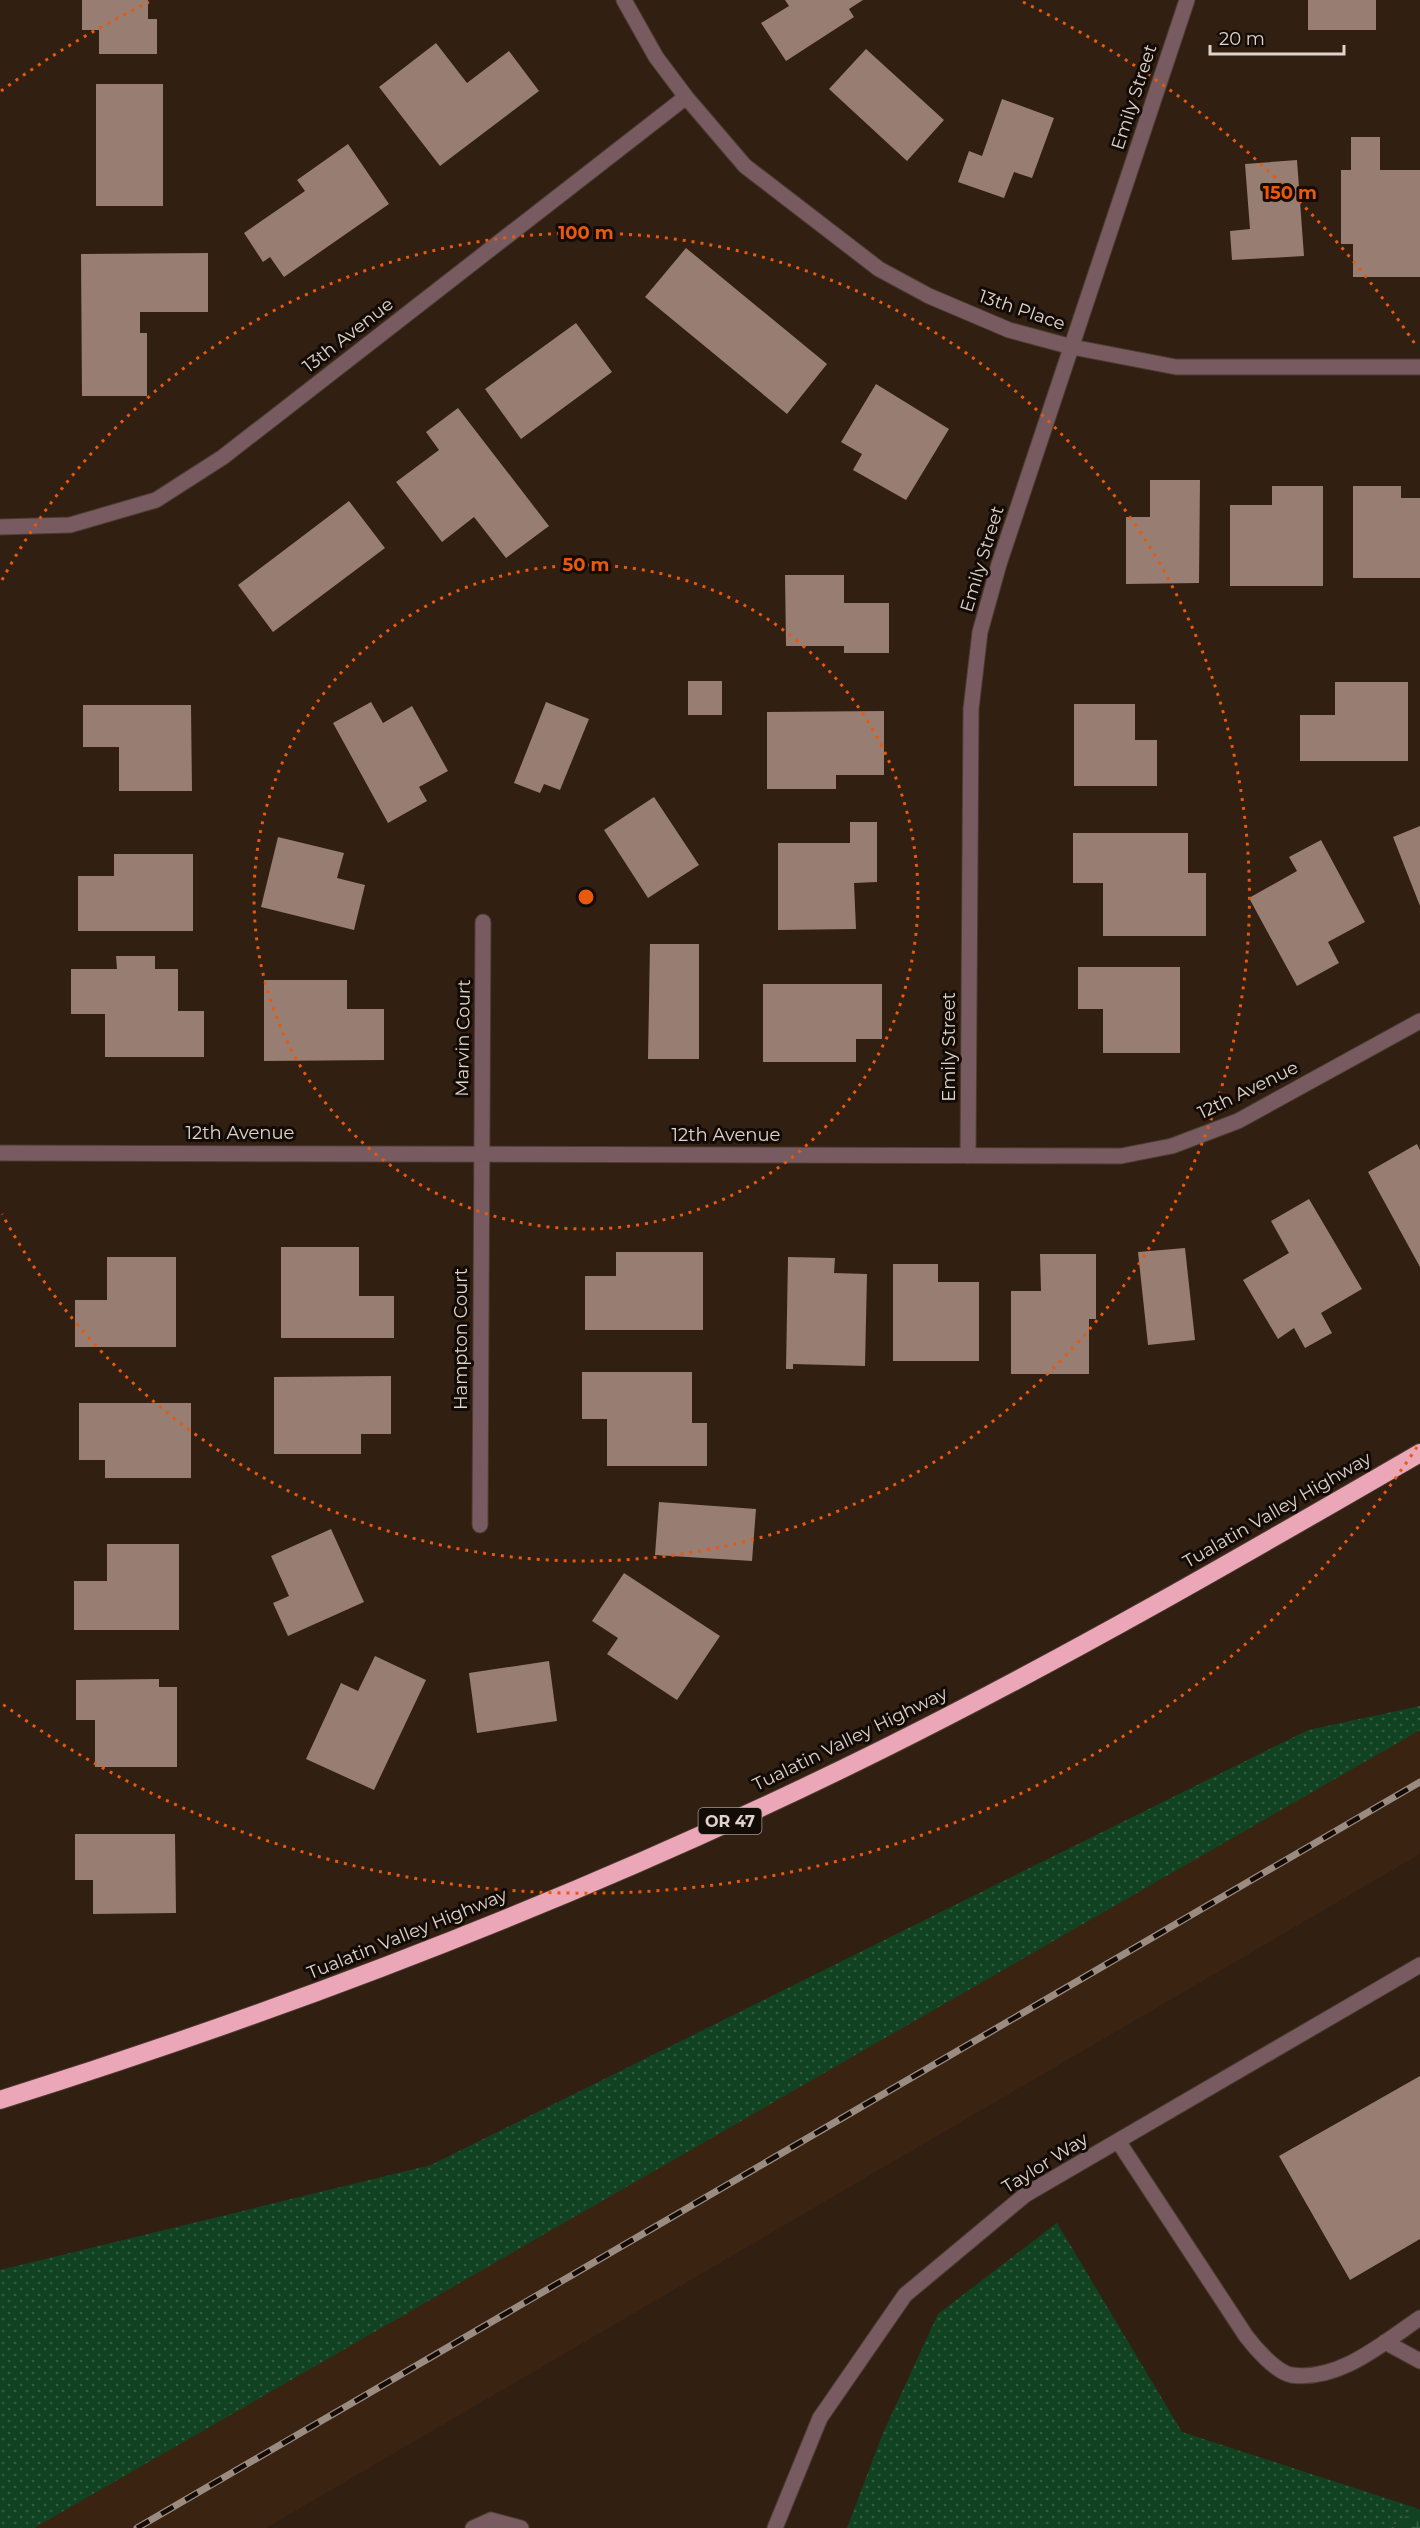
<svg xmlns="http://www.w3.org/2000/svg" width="1420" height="2528" font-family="Montserrat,sans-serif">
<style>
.built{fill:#3b2312}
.grass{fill:url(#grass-dots)}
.wetland{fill:url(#wetland-marsh)}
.building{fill:#977d72}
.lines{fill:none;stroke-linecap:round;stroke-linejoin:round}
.minor-casing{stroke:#4d3c30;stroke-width:17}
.highway-casing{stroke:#4d3c30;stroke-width:20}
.minor{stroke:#775b61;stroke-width:15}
.highway{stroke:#eba6b7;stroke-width:18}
.rail-casing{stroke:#9b8c82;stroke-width:7}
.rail{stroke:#130b06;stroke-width:4.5;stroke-dasharray:14;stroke-linecap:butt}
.ring{fill:none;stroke:#e8590c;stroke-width:3;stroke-dasharray:3 6}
.labels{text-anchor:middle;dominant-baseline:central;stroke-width:6;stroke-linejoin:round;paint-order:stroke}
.shield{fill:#130b06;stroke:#a29790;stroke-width:1.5}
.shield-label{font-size:16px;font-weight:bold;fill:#e0d3cb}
.street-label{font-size:18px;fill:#e0d3cb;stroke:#130b06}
.centre{fill:#e8590c;stroke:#130b06;stroke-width:3}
.ring-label{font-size:18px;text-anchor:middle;font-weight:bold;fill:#e8590c;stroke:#130b06;stroke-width:6;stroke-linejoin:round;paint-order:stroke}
</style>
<defs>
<pattern id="grass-dots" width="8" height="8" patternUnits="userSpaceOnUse" patternTransform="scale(1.5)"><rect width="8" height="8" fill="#114322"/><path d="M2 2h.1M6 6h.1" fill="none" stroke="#335d41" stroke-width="1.8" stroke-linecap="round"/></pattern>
<pattern id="wetland-marsh" width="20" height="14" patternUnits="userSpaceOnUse" patternTransform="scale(1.5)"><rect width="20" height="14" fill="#114322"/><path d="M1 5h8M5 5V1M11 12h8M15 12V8" fill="none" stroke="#335d41"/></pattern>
</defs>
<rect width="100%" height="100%" fill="#311f12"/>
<path class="built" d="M 1420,1711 L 1420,1854 L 266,2528 L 17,2528 Z"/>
<path class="grass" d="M 1420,1706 L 1420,1730 L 34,2528 L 0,2528 L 0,2270 L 431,2165 L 1308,1730 Z
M 1057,2223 L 1182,2432 L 1416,2508 L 1391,2528 L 847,2528 L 883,2433 L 938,2314 Z"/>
<path class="wetland" d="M 1416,2508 L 1420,2510 L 1420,2528 L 1391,2528 Z"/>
<path class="building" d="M 82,0 L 148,0 L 148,19 L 157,19 L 157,54 L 99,54 L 99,30 L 82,30 Z
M 785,0 L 863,0 L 849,9 L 854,17 L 786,61 L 761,23 L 789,6 Z
M 1308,0 L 1376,0 L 1376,30 L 1308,30 Z
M 436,43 L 467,83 L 509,51 L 539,91 L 440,166 L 379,87 Z
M 866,49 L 944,120 L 907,161 L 829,89 Z
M 96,84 L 163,84 L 163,206 L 96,206 Z
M 1002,99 L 1054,118 L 1032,178 L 1014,172 L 1004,198 L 958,182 L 969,151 L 982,156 Z
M 1351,137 L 1380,137 L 1380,170 L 1420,170 L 1420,277 L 1353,277 L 1353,244 L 1341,244 L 1341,170 L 1351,170 Z
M 348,144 L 389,204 L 284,277 L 270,257 L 263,262 L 244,233 L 305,191 L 297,180 Z
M 1297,160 L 1304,256 L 1232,260 L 1230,231 L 1250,229 L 1245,164 Z
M 686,248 L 827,364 L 787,414 L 645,297 Z
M 208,253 L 208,312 L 140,312 L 140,333 L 147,333 L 147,396 L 82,396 L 81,254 Z
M 576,323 L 612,372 L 521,439 L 485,389 Z
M 876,384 L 949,429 L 906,500 L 853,470 L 862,454 L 841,442 Z
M 458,408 L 549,526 L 506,558 L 474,517 L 442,542 L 396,482 L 439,450 L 426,432 Z
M 1150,480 L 1200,480 L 1199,583 L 1126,584 L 1126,517 L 1150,517 Z
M 1272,486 L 1323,486 L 1323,586 L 1230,586 L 1230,505 L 1272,505 Z
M 1353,486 L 1401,486 L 1401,498 L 1420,498 L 1420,578 L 1353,578 Z
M 349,501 L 385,548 L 273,632 L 238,585 Z
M 785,575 L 844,575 L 844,603 L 889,603 L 889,653 L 844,653 L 844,646 L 786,646 Z
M 688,681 L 722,681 L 722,715 L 688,715 Z
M 1335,682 L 1408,682 L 1408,761 L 1300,761 L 1300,715 L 1335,715 Z
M 371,702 L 383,723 L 412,706 L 448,771 L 419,787 L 427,801 L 388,823 L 333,723 Z
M 546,702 L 589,719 L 560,790 L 544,784 L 540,793 L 514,783 Z
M 1074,704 L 1135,704 L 1135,740 L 1157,740 L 1157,786 L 1074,786 Z
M 83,705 L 191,705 L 192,791 L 119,791 L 119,747 L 83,747 Z
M 884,711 L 884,775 L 836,775 L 836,789 L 767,789 L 767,712 Z
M 654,797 L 699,865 L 648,898 L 604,830 Z
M 850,822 L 877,822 L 877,882 L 854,883 L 856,929 L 778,930 L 778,843 L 850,843 Z
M 1420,826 L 1420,906 L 1393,837 Z
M 1073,833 L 1188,833 L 1188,873 L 1206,873 L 1206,936 L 1103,936 L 1103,883 L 1073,883 Z
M 278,837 L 344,853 L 337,878 L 365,885 L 354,930 L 261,907 Z
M 1321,840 L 1365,922 L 1328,942 L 1339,963 L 1297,986 L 1249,898 L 1297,871 L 1289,857 Z
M 114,854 L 193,854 L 193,931 L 78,931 L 78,876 L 114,876 Z
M 650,944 L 699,944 L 699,1059 L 648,1059 Z
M 116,956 L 155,956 L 155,969 L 178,969 L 178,1011 L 204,1011 L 204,1057 L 105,1057 L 105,1014 L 71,1014 L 71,969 L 117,969 Z
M 1078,967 L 1180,967 L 1180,1053 L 1103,1053 L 1103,1009 L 1078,1009 Z
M 264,980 L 347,980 L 347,1009 L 384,1009 L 384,1060 L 264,1061 Z
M 763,984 L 882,984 L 882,1039 L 856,1039 L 856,1062 L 763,1062 Z
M 1417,1144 L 1420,1150 L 1420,1267 L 1368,1172 Z
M 1309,1199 L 1362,1289 L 1321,1313 L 1332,1333 L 1305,1348 L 1294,1328 L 1278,1339 L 1243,1280 L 1289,1253 L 1271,1221 Z
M 281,1247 L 359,1247 L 359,1296 L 394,1296 L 394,1338 L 281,1338 Z
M 1185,1248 L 1195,1340 L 1148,1345 L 1138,1252 Z
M 616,1252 L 703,1252 L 703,1330 L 585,1330 L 585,1276 L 616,1276 Z
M 1040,1254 L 1096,1254 L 1096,1319 L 1089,1319 L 1089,1374 L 1011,1374 L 1011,1291 L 1041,1291 Z
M 107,1257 L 176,1257 L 176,1347 L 75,1347 L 75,1300 L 107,1300 Z
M 788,1257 L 835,1258 L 834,1273 L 867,1274 L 865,1366 L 793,1364 L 793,1369 L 786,1369 Z
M 893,1264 L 938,1264 L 938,1282 L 979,1282 L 979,1361 L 893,1361 Z
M 582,1372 L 692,1372 L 692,1423 L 707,1423 L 707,1466 L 607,1466 L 607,1419 L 582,1419 Z
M 391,1376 L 391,1434 L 361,1434 L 361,1454 L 274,1454 L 274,1377 Z
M 79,1403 L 191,1403 L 191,1478 L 105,1478 L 105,1460 L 79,1460 Z
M 659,1502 L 756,1509 L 752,1561 L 655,1555 Z
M 331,1529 L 364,1602 L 288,1636 L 273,1603 L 289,1596 L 271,1556 Z
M 107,1544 L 179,1544 L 179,1630 L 74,1630 L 74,1581 L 107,1581 Z
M 624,1573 L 720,1636 L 677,1700 L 607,1654 L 618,1638 L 592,1621 Z
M 375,1656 L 426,1680 L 374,1790 L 306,1759 L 341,1683 L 358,1691 Z
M 549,1661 L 557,1721 L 477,1733 L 469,1673 Z
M 159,1679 L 159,1687 L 177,1687 L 177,1767 L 95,1767 L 95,1720 L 76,1720 L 76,1680 Z
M 75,1834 L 175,1834 L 176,1913 L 93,1914 L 93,1880 L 75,1880 Z
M 1420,2076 L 1420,2239 L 1350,2280 L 1279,2156 Z"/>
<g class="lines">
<g class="minor-casing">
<path id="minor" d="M 624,0 L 656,57 L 686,97 L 745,166 L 879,269 L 929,296 L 1009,330 L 1072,347 L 1176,367 L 1420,367
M 0,527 L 70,525 L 156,500 L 223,457 L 686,97
M 0,1153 L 1121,1156 L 1172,1146 L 1238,1121 L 1420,1021
M 968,1156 L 971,709 L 980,632 L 999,564 L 1187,0
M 480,1525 L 483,922
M 1118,2141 L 1246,2336 C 1255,2348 1276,2372 1291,2375 C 1339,2382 1383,2343 1420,2318
M 1385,2342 L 1420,2361
M 473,2528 L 491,2520
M 496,2528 L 491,2520 L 521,2528
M 775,2528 L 820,2418 L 905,2295 L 1025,2195 L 1420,1965"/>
</g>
<g class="highway-casing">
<path id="highway" d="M 0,2100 C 302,2005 599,1890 883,1749 C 1066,1658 1244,1555 1420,1453"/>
</g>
<use href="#minor" class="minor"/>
<use href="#highway" class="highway"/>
<g class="rail-casing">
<path id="rail" d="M 137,2528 L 1420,1782"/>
</g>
<use href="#rail" class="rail"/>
</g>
<g class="ring">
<circle cx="586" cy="897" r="332"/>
<path d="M2 580A664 664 0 1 1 2 1214"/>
<path d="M1417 1447A996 996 0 0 1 1 1703M1 91A996 996 0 0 1 149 2M1023 2A996 996 0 0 1 1417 347"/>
</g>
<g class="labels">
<rect class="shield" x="698.5" y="1808" width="63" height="26" rx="4.5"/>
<g class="shield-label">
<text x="730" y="1821">OR 47</text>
</g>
<g class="street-label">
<text transform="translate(1134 97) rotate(-72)">Emily Street</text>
<text transform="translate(1022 310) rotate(19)">13th Place</text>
<text transform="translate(348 335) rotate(-38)">13th Avenue</text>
<text transform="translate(982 559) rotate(-73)">Emily Street</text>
<text transform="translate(463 1038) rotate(-89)">Marvin Court</text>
<text transform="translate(949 1047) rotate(-90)">Emily Street</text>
<text transform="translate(1248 1090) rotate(-26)">12th Avenue</text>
<text x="240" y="1133">12th Avenue</text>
<text x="726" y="1135">12th Avenue</text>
<text transform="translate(461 1339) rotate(-90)">Hampton Court</text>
<text transform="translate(1277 1510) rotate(-30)">Tualatin Valley Highway</text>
<text transform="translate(850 1739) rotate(-26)">Tualatin Valley Highway</text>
<text transform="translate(407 1934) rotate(-22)">Tualatin Valley Highway</text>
<text transform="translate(1045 2163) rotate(-32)">Taylor Way</text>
</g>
</g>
<circle cx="586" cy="897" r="9" class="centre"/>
<g class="ring-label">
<text x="1290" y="199">150 m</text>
<text x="586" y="239">100 m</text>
<text x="586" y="571">50 m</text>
</g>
<path d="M1210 45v9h134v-9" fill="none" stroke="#e0d3cb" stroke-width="3"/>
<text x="1219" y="45" font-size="18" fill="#e0d3cb" stroke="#130b06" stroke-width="4.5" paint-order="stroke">20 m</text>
</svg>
